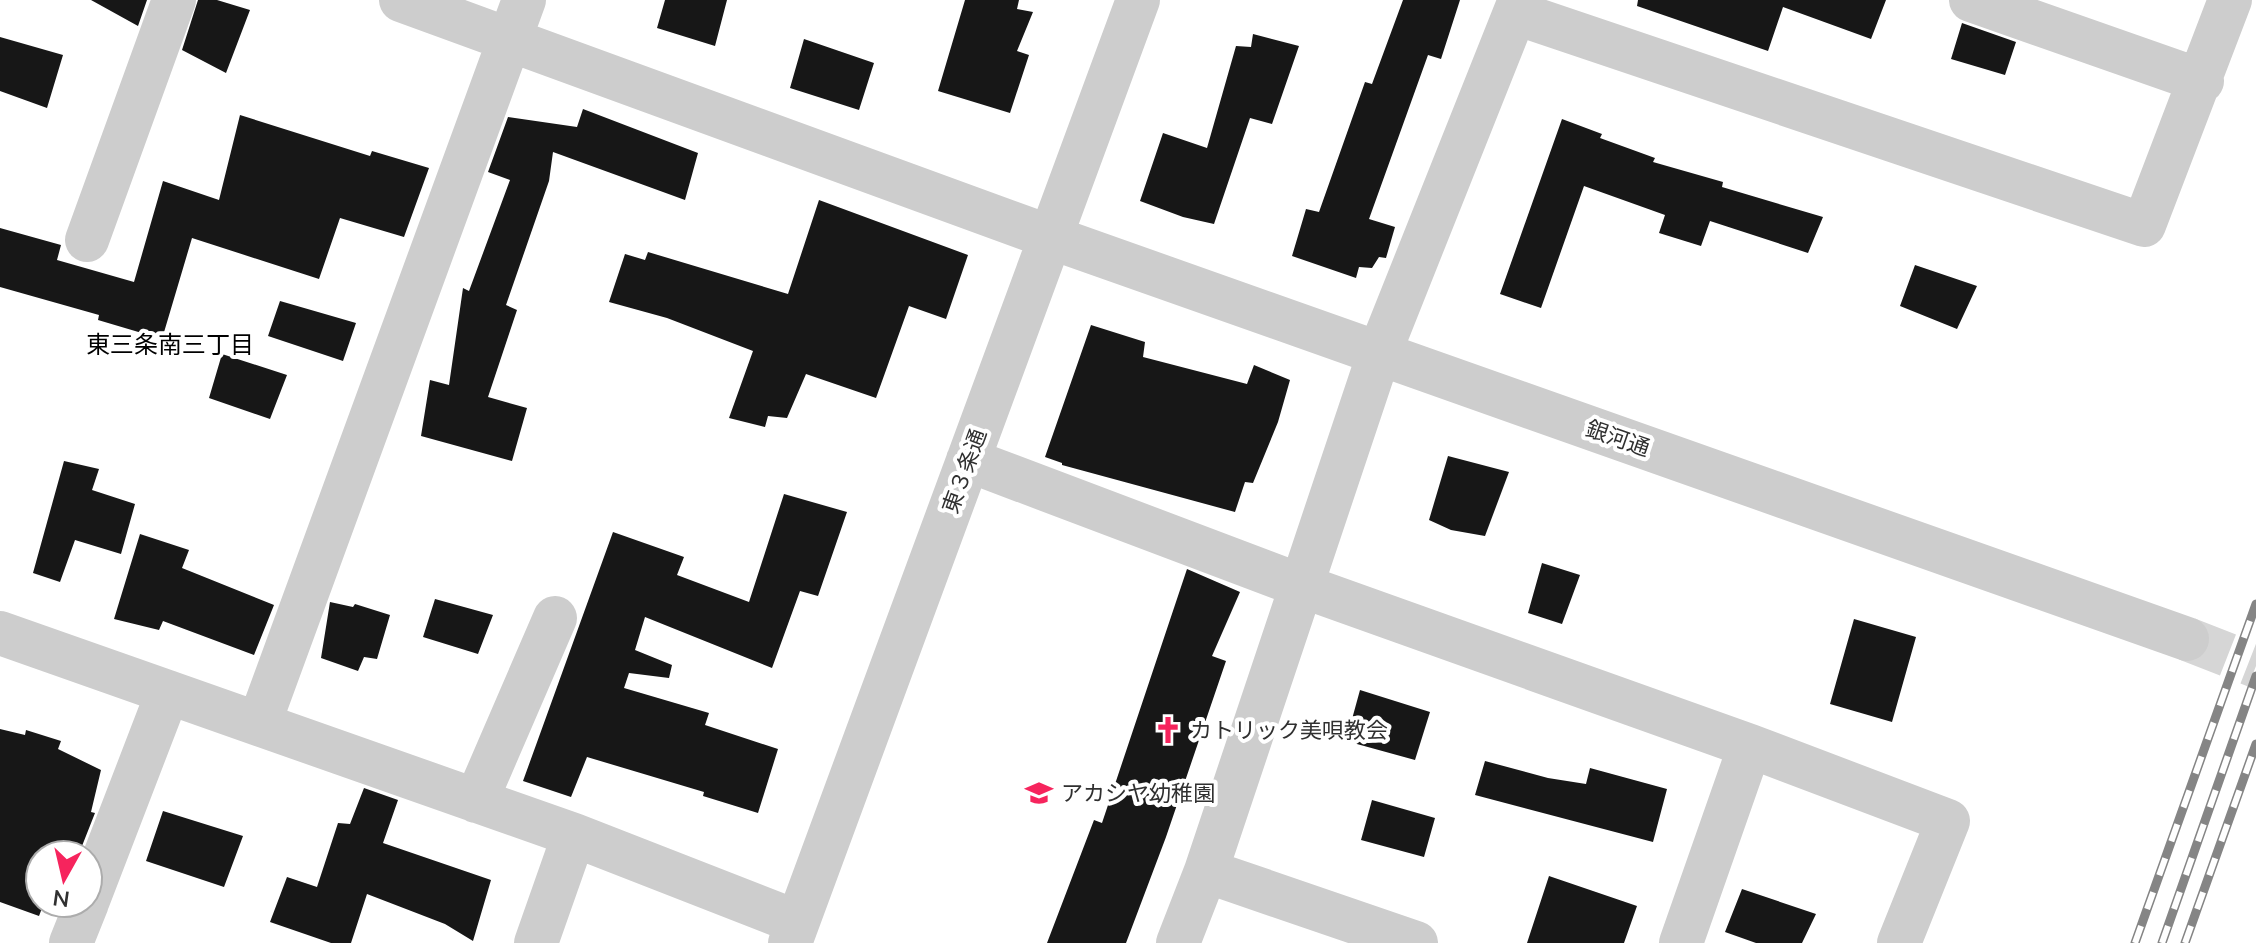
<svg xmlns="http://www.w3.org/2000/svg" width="2256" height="943" font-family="Mulish,'Noto Sans JP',sans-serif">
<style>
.building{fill:#171717}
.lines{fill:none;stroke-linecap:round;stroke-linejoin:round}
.minor-tunnel{stroke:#d6d6d6;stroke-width:44;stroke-dasharray:44 22;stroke-linecap:butt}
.minor{stroke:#cdcdcd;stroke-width:44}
.rail-casing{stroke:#858585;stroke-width:9}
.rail{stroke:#fff;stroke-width:6;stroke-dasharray:18;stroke-linecap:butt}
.labels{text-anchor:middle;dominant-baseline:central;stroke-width:8;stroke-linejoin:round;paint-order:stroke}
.street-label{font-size:22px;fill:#303030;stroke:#fff}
.poi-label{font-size:22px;fill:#303030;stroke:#fff;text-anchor:start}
.neighbourhood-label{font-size:24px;fill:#000;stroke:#fff}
</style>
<rect width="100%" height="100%" fill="#fff"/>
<path class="building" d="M 91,0 L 147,0 L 138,26 Z
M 198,0 L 217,0 L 250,10 L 226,73 L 182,50 Z
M 665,0 L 727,0 L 715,46 L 657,28 Z
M 965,0 L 1019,0 L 1017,9 L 1033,12 L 1017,51 L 1029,55 L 1010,113 L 938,91 Z
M 1403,0 L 1460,0 L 1441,59 L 1428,55 L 1369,219 L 1395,227 L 1386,258 L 1379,257 L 1372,268 L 1359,267 L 1356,278 L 1292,256 L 1306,209 L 1319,212 L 1365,82 L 1372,84 Z
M 1638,0 L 1886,0 L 1871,39 L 1783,7 L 1768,51 L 1637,6 Z
M 1962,23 L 2016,42 L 2005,75 L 1951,59 Z
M 1253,34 L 1299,46 L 1272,124 L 1250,118 L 1214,224 L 1183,217 L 1140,201 L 1163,133 L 1207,148 L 1236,46 L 1251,47 Z
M 0,37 L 63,55 L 47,108 L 0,91 Z
M 804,39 L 874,63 L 859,110 L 790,88 Z
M 583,109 L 698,153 L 685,200 L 553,152 L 549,181 L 506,305 L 517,310 L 488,397 L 527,408 L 512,461 L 421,436 L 430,380 L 449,385 L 463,288 L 469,291 L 510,180 L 488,172 L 508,117 L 577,127 Z
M 240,115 L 370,156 L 372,151 L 429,168 L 404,237 L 340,218 L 319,279 L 192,238 L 162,339 L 98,320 L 99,315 L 0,287 L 0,228 L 61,245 L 57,260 L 134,282 L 163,181 L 219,200 Z
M 1562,119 L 1602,134 L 1600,138 L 1655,158 L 1653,162 L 1723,182 L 1722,187 L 1823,217 L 1808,253 L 1710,221 L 1701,246 L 1659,233 L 1665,215 L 1584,186 L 1541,308 L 1500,294 Z
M 819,200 L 968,255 L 946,319 L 909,306 L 876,398 L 806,374 L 787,418 L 768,416 L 765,427 L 729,418 L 753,351 L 667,318 L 609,302 L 625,254 L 645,260 L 648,252 L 788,294 Z
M 1915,265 L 1977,286 L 1957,329 L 1900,306 Z
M 280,301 L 356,323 L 343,361 L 268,336 Z
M 1091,325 L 1145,342 L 1143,357 L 1247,384 L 1254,365 L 1290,380 L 1278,422 L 1253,483 L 1245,482 L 1235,512 L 1062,465 L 1062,463 L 1045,457 Z
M 222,354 L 287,375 L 270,419 L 209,398 Z
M 1448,456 L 1509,472 L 1485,536 L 1451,530 L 1429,520 Z
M 64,461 L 99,469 L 92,490 L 135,504 L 121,554 L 75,540 L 60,582 L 33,573 Z
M 784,494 L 847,512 L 818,596 L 800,591 L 772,668 L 645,617 L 635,650 L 672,665 L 669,678 L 629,673 L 624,688 L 709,713 L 705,725 L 778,749 L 758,813 L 703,796 L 704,792 L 587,757 L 571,797 L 523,781 L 613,532 L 684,557 L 677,575 L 749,602 Z
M 140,534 L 189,550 L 182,568 L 274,605 L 254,655 L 163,621 L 159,630 L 114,619 Z
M 1542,563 L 1580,575 L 1562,624 L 1528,613 Z
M 1187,569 L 1240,592 L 1212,656 L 1226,661 L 1166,837 L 1126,943 L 1047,943 L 1094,820 L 1102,823 Z
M 435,599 L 493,615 L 478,654 L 423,637 Z
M 330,602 L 353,607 L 355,604 L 390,615 L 377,659 L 364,657 L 358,671 L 321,658 Z
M 1854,619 L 1916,637 L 1892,722 L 1830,704 Z
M 1360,690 L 1430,712 L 1415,760 L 1346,741 Z
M 0,729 L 25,735 L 26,730 L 61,741 L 58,749 L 101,770 L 91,812 L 95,813 L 82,846 L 66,844 L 62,855 L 40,855 L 40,903 L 44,903 L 39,916 L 0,902 Z
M 1485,761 L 1548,778 L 1586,784 L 1590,768 L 1667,789 L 1653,842 L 1475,795 Z
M 364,788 L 398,800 L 383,843 L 491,880 L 473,941 L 445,924 L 367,894 L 351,943 L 331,943 L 270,922 L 287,877 L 317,887 L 338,823 L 350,824 Z
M 1372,800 L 1435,818 L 1424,857 L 1361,840 Z
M 163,811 L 243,836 L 224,887 L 146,861 Z
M 1549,876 L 1637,906 L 1624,943 L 1527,943 Z
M 1742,889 L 1816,914 L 1802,943 L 1756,943 L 1725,932 Z"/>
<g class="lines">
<path class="minor-tunnel" d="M 2187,639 L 2256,666"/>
<path class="minor" d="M 401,0 L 1050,237 L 2187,639
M 1971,0 L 2202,81
M 1516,13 L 2144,225 L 2230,0
M 87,240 L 174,0
M 968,460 L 1302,586 L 1750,746 L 1948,821 L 1899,943
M 0,633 L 574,835 L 797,922
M 259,724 L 524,0
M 476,801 L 555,618
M 1206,871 L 1416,943
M 88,900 L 168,692
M 71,943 L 87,903
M 536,943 L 574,835
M 790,943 L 1138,0
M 1178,943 L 1206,871 L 1379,354 L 1520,0
M 1681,943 L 1750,746"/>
<g class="rail-casing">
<path id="rail" d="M 2135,943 L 2256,604
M 2162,943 L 2256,676
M 2185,943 L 2256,744"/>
</g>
<use href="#rail" class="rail"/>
</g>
<defs>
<g id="church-bare" transform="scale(2.16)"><path d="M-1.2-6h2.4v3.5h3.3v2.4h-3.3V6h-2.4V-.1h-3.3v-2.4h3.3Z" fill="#f6245d" stroke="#fff" stroke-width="2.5" paint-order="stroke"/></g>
<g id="school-bare" transform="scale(2.16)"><path d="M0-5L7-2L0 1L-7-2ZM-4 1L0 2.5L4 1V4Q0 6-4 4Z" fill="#f6245d" stroke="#fff" stroke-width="2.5" paint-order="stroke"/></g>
</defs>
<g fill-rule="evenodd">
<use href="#church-bare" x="1168" y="730"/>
<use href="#school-bare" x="1039" y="793"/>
</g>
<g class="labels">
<g class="street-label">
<text transform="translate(1618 438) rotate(19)">銀河通</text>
<text transform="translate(964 471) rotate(-70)">東３条通</text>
</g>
<g class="poi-label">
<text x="1190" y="730">カトリック美唄教会</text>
<text x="1061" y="793">アカシヤ幼稚園</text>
</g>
<g class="neighbourhood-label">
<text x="170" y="344">東三条南三丁目</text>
</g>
</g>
<g transform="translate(64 879) rotate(188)"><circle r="38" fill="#ffffff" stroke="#acacac" stroke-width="2"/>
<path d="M0-6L14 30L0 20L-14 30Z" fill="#f6245d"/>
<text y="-12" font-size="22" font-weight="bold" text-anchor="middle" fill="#303030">N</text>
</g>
</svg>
